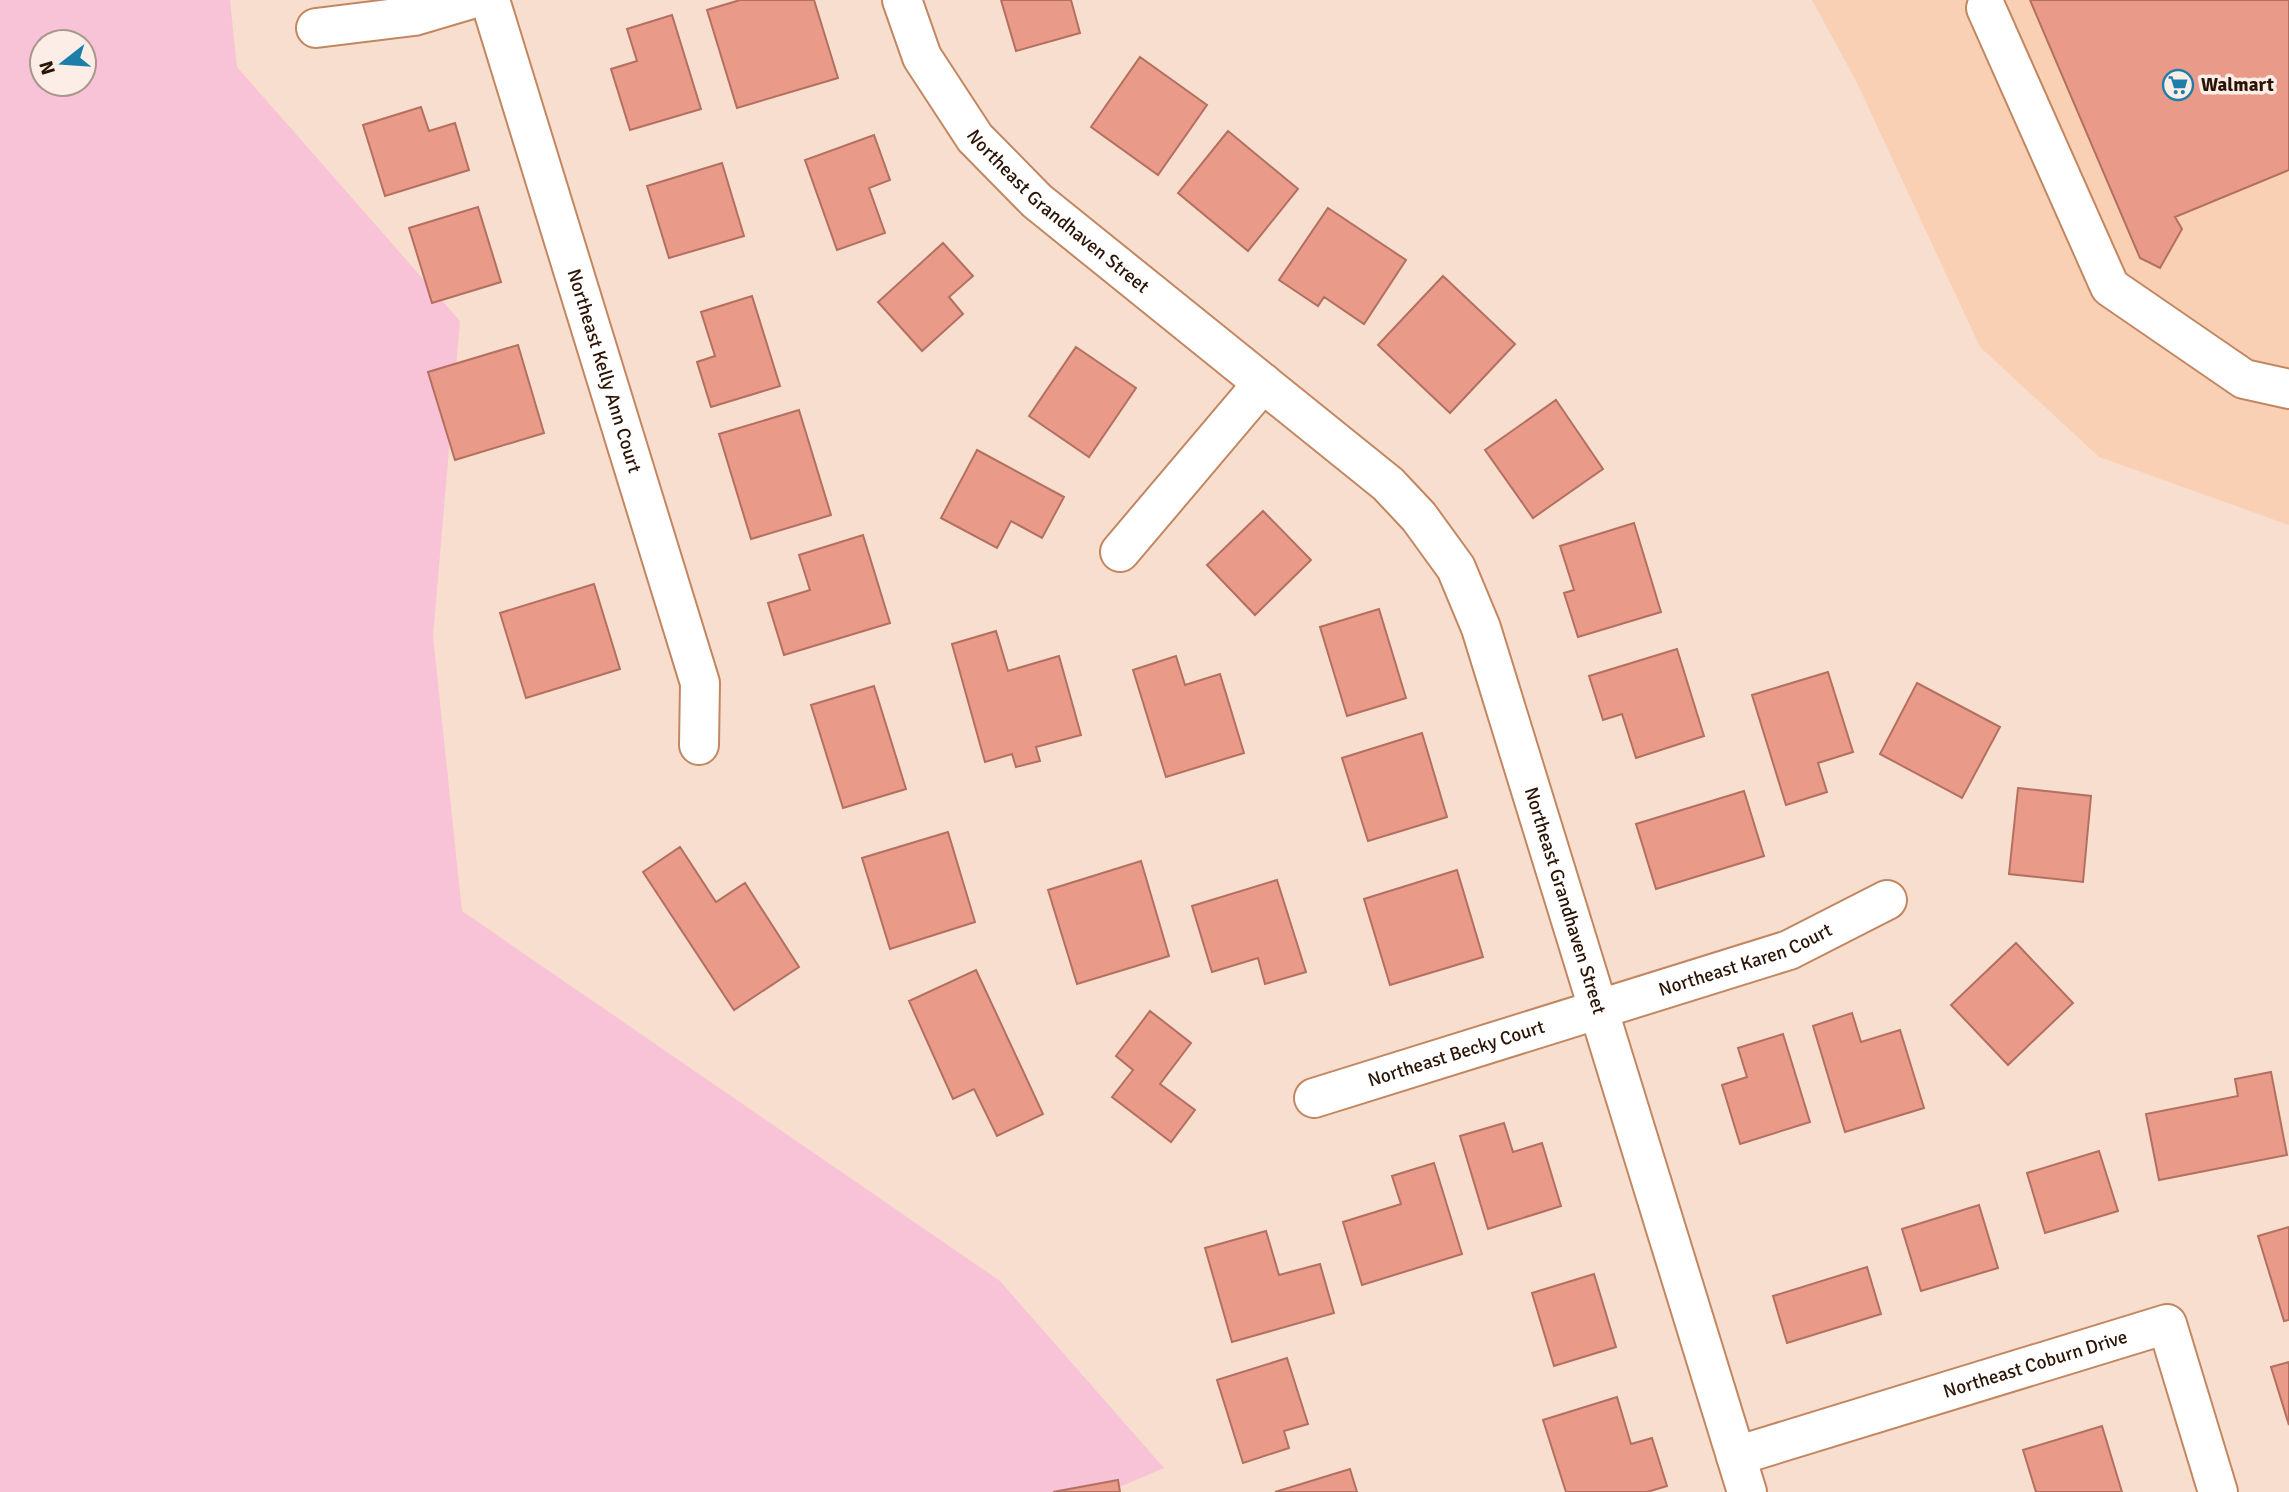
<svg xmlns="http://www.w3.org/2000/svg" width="2289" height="1492" font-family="Signika,sans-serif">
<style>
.built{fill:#fad0b5}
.green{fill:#f9c3d7;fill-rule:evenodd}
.building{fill:#e99a88;stroke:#b37060;stroke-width:2}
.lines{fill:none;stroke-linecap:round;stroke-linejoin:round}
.minor-casing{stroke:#c28761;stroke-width:42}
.minor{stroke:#fff;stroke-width:38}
.labels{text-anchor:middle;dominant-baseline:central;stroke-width:7;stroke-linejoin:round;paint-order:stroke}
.poi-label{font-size:19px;font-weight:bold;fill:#2b1405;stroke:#fceee6;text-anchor:start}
.street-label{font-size:19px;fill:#2b1405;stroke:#fceee6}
</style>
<rect width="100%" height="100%" fill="#f8dece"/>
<path class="built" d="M 1812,0 L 2289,0 L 2289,525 L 2099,457 L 1980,347 L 1856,81 Z"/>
<path class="green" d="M 0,0 L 230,0 L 237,67 L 460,321 L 433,636 L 462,911 L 1000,1281 L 1164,1468 L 1108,1492 L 0,1492 ZM 42,42 L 84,42 L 84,84 L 42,84 Z"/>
<path class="building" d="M 740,0 L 814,0 L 838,78 L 737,108 L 707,10 Z
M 1001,0 L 1071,0 L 1080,33 L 1016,51 Z
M 2030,0 L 2289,0 L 2289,170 L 2175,217 L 2182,229 L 2160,268 L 2140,258 Z
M 672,15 L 701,109 L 630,130 L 611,69 L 637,61 L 627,29 Z
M 1140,57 L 1207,105 L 1158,175 L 1091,127 Z
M 421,107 L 429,131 L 455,123 L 469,170 L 385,196 L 363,125 Z
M 1228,131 L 1298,189 L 1248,251 L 1178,193 Z
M 874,135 L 890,180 L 869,188 L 885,233 L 837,250 L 805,160 Z
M 722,163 L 744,236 L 669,258 L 647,186 Z
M 478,207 L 501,282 L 432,303 L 409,228 Z
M 1328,208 L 1406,260 L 1364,324 L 1324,297 L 1318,306 L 1279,280 Z
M 943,243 L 973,276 L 949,297 L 963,314 L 922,351 L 878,302 Z
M 1443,276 L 1515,344 L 1450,413 L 1378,345 Z
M 752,296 L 780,386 L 711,407 L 697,362 L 715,356 L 701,312 Z
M 518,345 L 544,433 L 455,460 L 428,372 Z
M 1076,347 L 1136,388 L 1089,457 L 1029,416 Z
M 1556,400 L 1603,469 L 1533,518 L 1485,450 Z
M 799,410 L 831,515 L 751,539 L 719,434 Z
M 977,450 L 1064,497 L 1042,538 L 1011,521 L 997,548 L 941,518 Z
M 1263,511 L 1311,560 L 1255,615 L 1207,565 Z
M 1634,523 L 1661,612 L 1578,637 L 1564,593 L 1574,590 L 1560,546 Z
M 863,535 L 890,623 L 784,655 L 768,603 L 810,590 L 799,555 Z
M 594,584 L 620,669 L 526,698 L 500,613 Z
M 1379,609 L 1406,698 L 1347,716 L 1320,627 Z
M 996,631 L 1008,671 L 1059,656 L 1081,735 L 1036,747 L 1040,761 L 1016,767 L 1012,754 L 985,762 L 952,644 Z
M 1677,649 L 1704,736 L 1636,758 L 1622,714 L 1603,720 L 1589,676 Z
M 1176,656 L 1185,685 L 1220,674 L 1244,753 L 1166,777 L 1133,670 Z
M 1828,672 L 1853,752 L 1818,763 L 1827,792 L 1786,805 L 1752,695 Z
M 1917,683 L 2000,727 L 1962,798 L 1880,754 Z
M 874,686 L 906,789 L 843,808 L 811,705 Z
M 1422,733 L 1447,817 L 1368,841 L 1342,758 Z
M 2018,788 L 2091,796 L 2083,882 L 2009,874 Z
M 1744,791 L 1764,856 L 1656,889 L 1636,824 Z
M 948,832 L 975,922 L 890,949 L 862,858 Z
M 680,847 L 716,902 L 745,883 L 799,967 L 734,1010 L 643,872 Z
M 1141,861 L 1169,956 L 1077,984 L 1048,890 Z
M 1457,870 L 1483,957 L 1390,985 L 1364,899 Z
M 1277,880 L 1306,972 L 1265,984 L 1258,958 L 1212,972 L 1192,906 Z
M 2016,943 L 2073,1003 L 2008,1065 L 1951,1005 Z
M 976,970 L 1043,1114 L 997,1136 L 974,1089 L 953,1099 L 909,1001 Z
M 1150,1011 L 1191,1043 L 1160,1084 L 1195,1110 L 1171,1142 L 1112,1097 L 1133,1070 L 1116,1056 Z
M 1852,1013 L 1861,1042 L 1900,1030 L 1924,1108 L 1845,1132 L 1813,1026 Z
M 1783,1034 L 1810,1122 L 1740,1144 L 1722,1085 L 1747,1077 L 1738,1048 Z
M 2271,1072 L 2287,1155 L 2159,1180 L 2146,1114 L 2238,1096 L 2235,1079 Z
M 1504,1123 L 1513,1152 L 1542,1143 L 1561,1206 L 1488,1229 L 1460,1136 Z
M 2099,1151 L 2118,1211 L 2045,1233 L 2027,1173 Z
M 1434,1163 L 1462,1254 L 1362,1285 L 1343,1222 L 1401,1204 L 1392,1176 Z
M 1979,1205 L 1998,1268 L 1921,1291 L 1902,1229 Z
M 2289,1227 L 2289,1320 L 2284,1321 L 2258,1236 Z
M 1266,1231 L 1279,1275 L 1320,1264 L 1334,1313 L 1232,1342 L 1205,1248 Z
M 1867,1267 L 1881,1314 L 1787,1343 L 1773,1296 Z
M 1594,1274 L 1616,1347 L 1554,1366 L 1532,1293 Z
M 1287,1358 L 1308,1424 L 1284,1431 L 1289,1448 L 1243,1463 L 1217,1380 Z
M 2289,1362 L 2289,1425 L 2271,1367 Z
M 1617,1397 L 1631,1444 L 1652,1438 L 1667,1486 L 1647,1492 L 1566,1492 L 1543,1420 Z
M 2102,1426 L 2122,1492 L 2036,1492 L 2023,1450 Z
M 1350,1469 L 1357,1492 L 1275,1492 Z
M 1118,1480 L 1120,1492 L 1053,1492 Z"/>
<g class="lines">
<g class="minor-casing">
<g id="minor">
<path id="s1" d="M 490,0 L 700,683 L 699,745"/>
<path id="s2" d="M 902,0 L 922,57 L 975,138 L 1037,201 L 1388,484 L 1419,517 L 1456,568 L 1481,628 L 1747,1492"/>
<path d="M 1986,8 L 2110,287 L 2244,379 L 2289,389"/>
<path d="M 316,28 L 414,16 L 468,0"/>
<path d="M 1120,552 L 1263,383"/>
<path id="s3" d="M 1314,1098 L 1789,950 L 1887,900"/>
<path id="s4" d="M 1736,1456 L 2167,1324 L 2218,1492"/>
</g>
</g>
<use href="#minor" class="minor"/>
</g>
<defs>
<g id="supermarket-ring" transform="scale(1.575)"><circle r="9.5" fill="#fceee6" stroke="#1d7eaa" stroke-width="1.5"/><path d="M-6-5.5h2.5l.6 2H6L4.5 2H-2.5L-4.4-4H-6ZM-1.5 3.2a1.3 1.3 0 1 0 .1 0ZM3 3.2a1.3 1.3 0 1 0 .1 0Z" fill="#1d7eaa"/></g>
</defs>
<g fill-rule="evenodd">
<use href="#supermarket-ring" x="2178" y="85"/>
</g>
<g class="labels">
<g class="poi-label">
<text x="2201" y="85">Walmart</text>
</g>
<g class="street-label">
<text stroke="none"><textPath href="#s2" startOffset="268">Northeast Grandhaven Street</textPath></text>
<text stroke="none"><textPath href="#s1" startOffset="388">Northeast Kelly Ann Court</textPath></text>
<text stroke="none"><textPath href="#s2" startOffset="1155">Northeast Grandhaven Street</textPath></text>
<text stroke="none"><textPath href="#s3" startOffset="453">Northeast Karen Court</textPath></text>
<text stroke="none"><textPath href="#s3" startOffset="149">Northeast Becky Court</textPath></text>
<text stroke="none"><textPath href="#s4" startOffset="313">Northeast Coburn Drive</textPath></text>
</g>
</g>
<g transform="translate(63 63) rotate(253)"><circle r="33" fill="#fceee6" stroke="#a8978c" stroke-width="2"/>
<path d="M0-5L12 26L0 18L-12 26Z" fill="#1d7eaa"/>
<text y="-10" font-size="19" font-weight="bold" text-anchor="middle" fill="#2b1405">N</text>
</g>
</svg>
